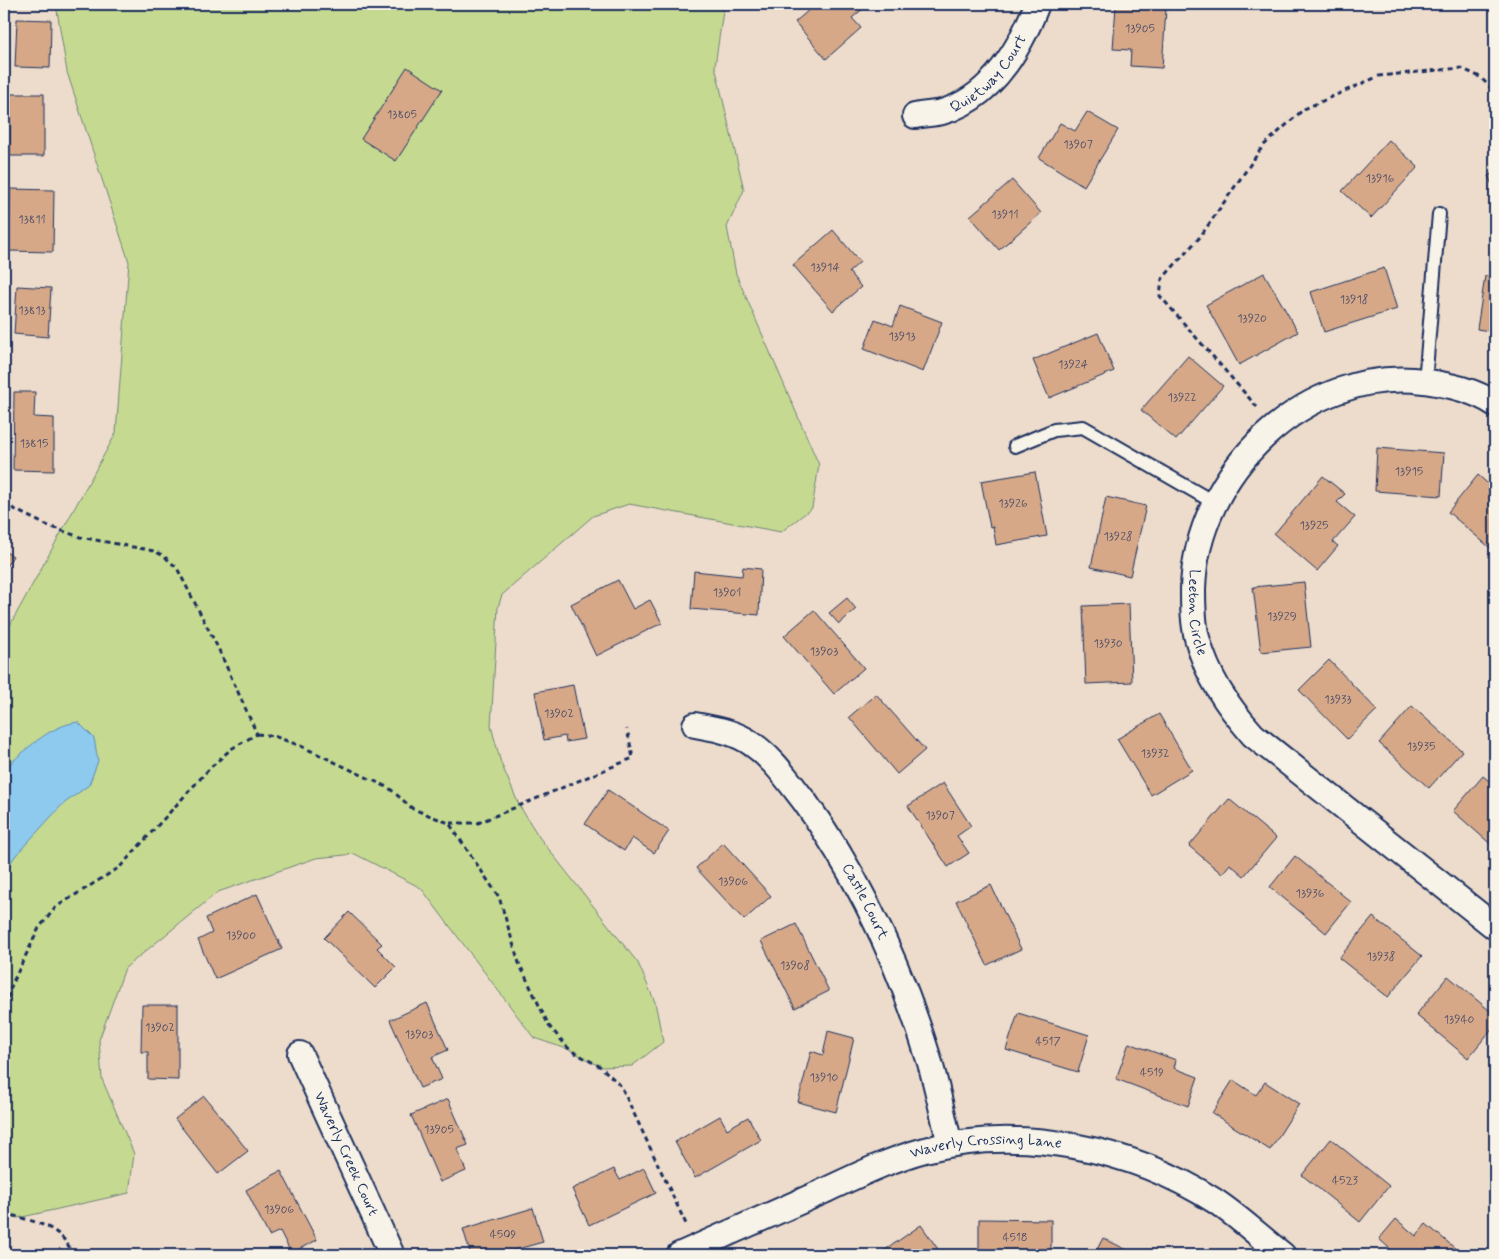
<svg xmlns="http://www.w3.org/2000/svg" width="1499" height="1259" font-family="Mynerve,sans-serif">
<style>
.green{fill:#c5da90;stroke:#708477}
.water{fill:#8ec9ee;stroke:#608bb4}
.building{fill:#d6a888;stroke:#1b2f5e}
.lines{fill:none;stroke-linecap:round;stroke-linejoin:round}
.lane-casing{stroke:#1b2f5e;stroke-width:16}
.street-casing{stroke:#1b2f5e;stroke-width:28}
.path{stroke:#1b2f5e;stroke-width:3;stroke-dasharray:5 4;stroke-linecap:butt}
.lane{stroke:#f7f3e8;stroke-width:12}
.street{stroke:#f7f3e8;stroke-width:24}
.labels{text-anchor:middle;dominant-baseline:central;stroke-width:4;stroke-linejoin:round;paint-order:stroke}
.number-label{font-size:12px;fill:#4a4d68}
.street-label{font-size:15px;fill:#1b2f5e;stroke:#f7f3e8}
</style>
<rect width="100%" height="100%" fill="#eddccb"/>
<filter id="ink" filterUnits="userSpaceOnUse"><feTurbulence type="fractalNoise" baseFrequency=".02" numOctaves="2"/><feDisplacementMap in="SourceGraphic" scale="10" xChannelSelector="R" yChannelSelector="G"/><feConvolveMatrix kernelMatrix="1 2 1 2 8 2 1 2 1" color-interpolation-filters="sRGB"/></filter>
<g filter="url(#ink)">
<path class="green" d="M 56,4 L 724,4 L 715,66 L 744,190 L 727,227 L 736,274 L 819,465 L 812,508 L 781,532 L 629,504 L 593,516 L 502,595 L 498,607 L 491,726 L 501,763 L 519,805 L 539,837 L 638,963 L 655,1002 L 663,1042 L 632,1066 L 601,1067 L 570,1050 L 534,1038 L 421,888 L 355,854 L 316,858 L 218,892 L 125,968 L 99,1040 L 102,1079 L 134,1154 L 129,1193 L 18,1218 L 4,1213 L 4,636 L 116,433 L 129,262 L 67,72 Z"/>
<path class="water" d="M 78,722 L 94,738 L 98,761 L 89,785 L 62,805 L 16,855 L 4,872 L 4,769 C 26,750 48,726 78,722 Z"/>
<path class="building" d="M 816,4 L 862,4 L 865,7 L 852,18 L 861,28 L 826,59 L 795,22 Z
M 1116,5 L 1166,9 L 1162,68 L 1130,66 L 1131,50 L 1113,49 Z
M 17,19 L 51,20 L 50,68 L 15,67 Z
M 407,67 L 442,90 L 396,161 L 361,139 Z
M 10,94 L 44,94 L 44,156 L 10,156 Z
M 1087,112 L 1118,130 L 1084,186 L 1039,158 L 1060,123 L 1075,131 Z
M 1389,140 L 1418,167 L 1371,218 L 1342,191 Z
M 1495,172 L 1495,191 L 1488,176 Z
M 1012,180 L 1041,213 L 999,250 L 970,216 Z
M 10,189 L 54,190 L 53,252 L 9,251 Z
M 833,230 L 860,262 L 849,272 L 861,287 L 833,311 L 793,265 Z
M 1384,268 L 1397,309 L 1324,332 L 1311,292 Z
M 1264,273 L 1298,332 L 1239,365 L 1206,305 Z
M 1485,276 L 1495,277 L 1495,332 L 1477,329 Z
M 17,286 L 51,288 L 48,337 L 14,334 Z
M 900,306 L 942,322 L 923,372 L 864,349 L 875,319 L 893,326 Z
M 1098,333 L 1114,371 L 1049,398 L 1033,360 Z
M 1188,356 L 1223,386 L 1176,440 L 1141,410 Z
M 14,392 L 35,392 L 34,417 L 54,418 L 54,471 L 13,470 Z
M 1377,448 L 1444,453 L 1441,496 L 1375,491 Z
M 1035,472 L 1047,536 L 996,545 L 993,526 L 990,527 L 981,481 Z
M 1478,475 L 1495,490 L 1495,552 L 1448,512 Z
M 1323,476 L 1345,494 L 1337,502 L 1355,517 L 1333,542 L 1338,546 L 1317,571 L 1274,534 Z
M 1106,497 L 1146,506 L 1130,576 L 1091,567 Z
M 4,551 L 13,556 L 4,570 Z
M 743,567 L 761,569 L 759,615 L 691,609 L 694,571 L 742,576 Z
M 618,580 L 633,609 L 650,600 L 662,623 L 596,656 L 571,604 Z
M 1304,582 L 1311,647 L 1261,652 L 1253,587 Z
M 847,598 L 856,609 L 839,624 L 829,613 Z
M 1129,604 L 1132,682 L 1086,684 L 1083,606 Z
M 814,610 L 864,668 L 834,694 L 784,636 Z
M 1329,660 L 1377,710 L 1347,739 L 1299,690 Z
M 573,685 L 584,739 L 566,742 L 565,736 L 544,740 L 535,692 Z
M 876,694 L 925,750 L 897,774 L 849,717 Z
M 1412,706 L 1462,751 L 1429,788 L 1379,743 Z
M 1159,714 L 1192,770 L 1151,795 L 1117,739 Z
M 1483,776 L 1495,786 L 1495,848 L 1453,811 Z
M 943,783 L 971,826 L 957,836 L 969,853 L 948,867 L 908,806 Z
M 608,790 L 669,831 L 654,853 L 632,838 L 624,851 L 585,824 Z
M 1229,799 L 1276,838 L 1244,876 L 1230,864 L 1222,874 L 1189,846 Z
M 723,843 L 771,896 L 744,920 L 696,868 Z
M 1295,856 L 1351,902 L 1326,933 L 1270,887 Z
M 991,885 L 1021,949 L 987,965 L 956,901 Z
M 257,894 L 282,949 L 215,979 L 198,940 L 212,933 L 206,918 Z
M 349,912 L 382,944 L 377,948 L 396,967 L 375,988 L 324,938 Z
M 1373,917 L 1422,956 L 1388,997 L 1339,958 Z
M 796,924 L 829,991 L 795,1008 L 761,941 Z
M 1448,976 L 1495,1015 L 1495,1025 L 1468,1058 L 1416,1015 Z
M 427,1003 L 448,1050 L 432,1057 L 442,1079 L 420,1088 L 390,1020 Z
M 142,1005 L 178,1005 L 178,1080 L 148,1079 L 148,1052 L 141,1052 Z
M 1018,1013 L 1089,1035 L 1078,1072 L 1006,1050 Z
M 828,1031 L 854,1038 L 836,1112 L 798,1102 L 811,1051 L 823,1055 Z
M 1129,1043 L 1176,1060 L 1174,1068 L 1198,1077 L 1188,1106 L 1116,1079 Z
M 1233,1080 L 1256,1095 L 1265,1082 L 1299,1104 L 1270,1150 L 1212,1113 Z
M 204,1096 L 248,1151 L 218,1174 L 175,1119 Z
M 448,1099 L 468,1145 L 457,1149 L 466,1171 L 440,1182 L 411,1115 Z
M 720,1116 L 727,1129 L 748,1117 L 761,1140 L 695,1178 L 675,1142 Z
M 1331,1139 L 1389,1186 L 1360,1222 L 1302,1175 Z
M 644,1168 L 656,1193 L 589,1225 L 572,1189 L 614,1169 L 620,1180 Z
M 281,1171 L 317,1240 L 291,1253 L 280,1231 L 269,1236 L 246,1190 Z
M 533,1208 L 543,1242 L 496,1255 L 471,1255 L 463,1229 Z
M 979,1219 L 1051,1220 L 1051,1255 L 979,1255 Z
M 1396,1219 L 1416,1236 L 1426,1224 L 1463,1255 L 1397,1255 L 1379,1239 Z
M 921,1225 L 940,1252 L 934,1255 L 878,1255 Z
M 1103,1238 L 1137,1255 L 1094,1255 Z"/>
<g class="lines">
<g class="lane-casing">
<path id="lane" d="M 1425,382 L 1439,214
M 1015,446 L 1054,430 L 1083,427 L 1215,503"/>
</g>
<g class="street-casing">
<g id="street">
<path id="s1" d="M 915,116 C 924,114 933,114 942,112 C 991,98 1020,49 1037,4"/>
<path id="s2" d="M 1495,404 C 1474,390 1449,385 1424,381 C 1305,366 1196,473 1193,589 C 1193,606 1193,622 1197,638 C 1208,678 1226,704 1253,735 L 1495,927"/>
<path id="s3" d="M 695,725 C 712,728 730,731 746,740 C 771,755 787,779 805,802 C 862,881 902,971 930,1063 C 938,1090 943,1117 950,1144"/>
<path id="s4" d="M 300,1054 L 392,1255"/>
<path id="s5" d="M 679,1255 C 727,1234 776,1212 824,1191 C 856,1176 891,1159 925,1150 C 1021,1125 1132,1148 1215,1201 C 1239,1217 1260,1237 1283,1255"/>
</g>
</g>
<path class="path" d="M 1257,407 L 1160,296 L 1162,279 L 1200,237 L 1263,146 L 1304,109 L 1379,76 L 1461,68 L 1480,77 L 1495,92
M 4,504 L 46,525 L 80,537 L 154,551 L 164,556 L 177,568 L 218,648 L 257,734 L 231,749 L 210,768 L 120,867 L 56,907 L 39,928 L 12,984 L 4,1009
M 257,734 L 274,736 L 303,747 L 389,788 L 413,809 L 449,823 L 499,897 L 519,963 L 549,1026 L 570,1050 L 601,1067 L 621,1086 L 686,1224
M 450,823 L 478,823 L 633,758 L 627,729
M 4,1213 C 33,1222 61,1224 73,1255"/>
<use href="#lane" class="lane"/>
<use href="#street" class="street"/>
</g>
</g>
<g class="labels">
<g class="number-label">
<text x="1140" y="29">13905</text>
<text x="402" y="115">13805</text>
<text x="1078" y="145">13907</text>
<text x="1380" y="179">13916</text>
<text x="1005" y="215">13911</text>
<text x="32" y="220">13811</text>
<text x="825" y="268">13914</text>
<text x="1354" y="300">13918</text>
<text x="32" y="311">13813</text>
<text x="1252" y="319">13920</text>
<text x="902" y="337">13913</text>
<text x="1073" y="365">13924</text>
<text x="1182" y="398">13922</text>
<text x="34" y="444">13815</text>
<text x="1409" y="472">13915</text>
<text x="1013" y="504">13926</text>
<text x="1314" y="526">13925</text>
<text x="1118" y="537">13928</text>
<text x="727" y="593">13901</text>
<text x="1282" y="617">13929</text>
<text x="1108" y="644">13930</text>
<text x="824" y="652">13903</text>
<text x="1338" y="700">13933</text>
<text x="559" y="714">13902</text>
<text x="1421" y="747">13935</text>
<text x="1155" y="754">13932</text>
<text x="940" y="816">13907</text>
<text x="733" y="882">13906</text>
<text x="1310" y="894">13936</text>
<text x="241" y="936">13900</text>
<text x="1381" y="957">13938</text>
<text x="795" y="966">13908</text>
<text x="1459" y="1020">13940</text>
<text x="160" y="1028">13902</text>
<text x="419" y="1035">13903</text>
<text x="1048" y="1042">4517</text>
<text x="1152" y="1073">4519</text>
<text x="824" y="1078">13910</text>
<text x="439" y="1130">13905</text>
<text x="1345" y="1181">4523</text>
<text x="279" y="1210">13906</text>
<text x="503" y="1235">4509</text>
<text x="1015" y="1238">4518</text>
</g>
<g class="street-label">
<text stroke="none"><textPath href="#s1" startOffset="89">Quietway Court</textPath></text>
<text stroke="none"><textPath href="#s2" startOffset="446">Leeton Circle</textPath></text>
<text stroke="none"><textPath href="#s3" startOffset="256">Castle Court</textPath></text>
<text stroke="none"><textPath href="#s5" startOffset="329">Waverly Crossing Lane</textPath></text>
<text stroke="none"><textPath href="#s4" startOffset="110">Waverly Creek Court</textPath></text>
</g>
</g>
<rect width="1499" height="1259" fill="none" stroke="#f7f3e8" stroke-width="20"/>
<rect x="10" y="10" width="1479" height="1239" fill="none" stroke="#1b2f5e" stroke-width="2" filter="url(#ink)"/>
</svg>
